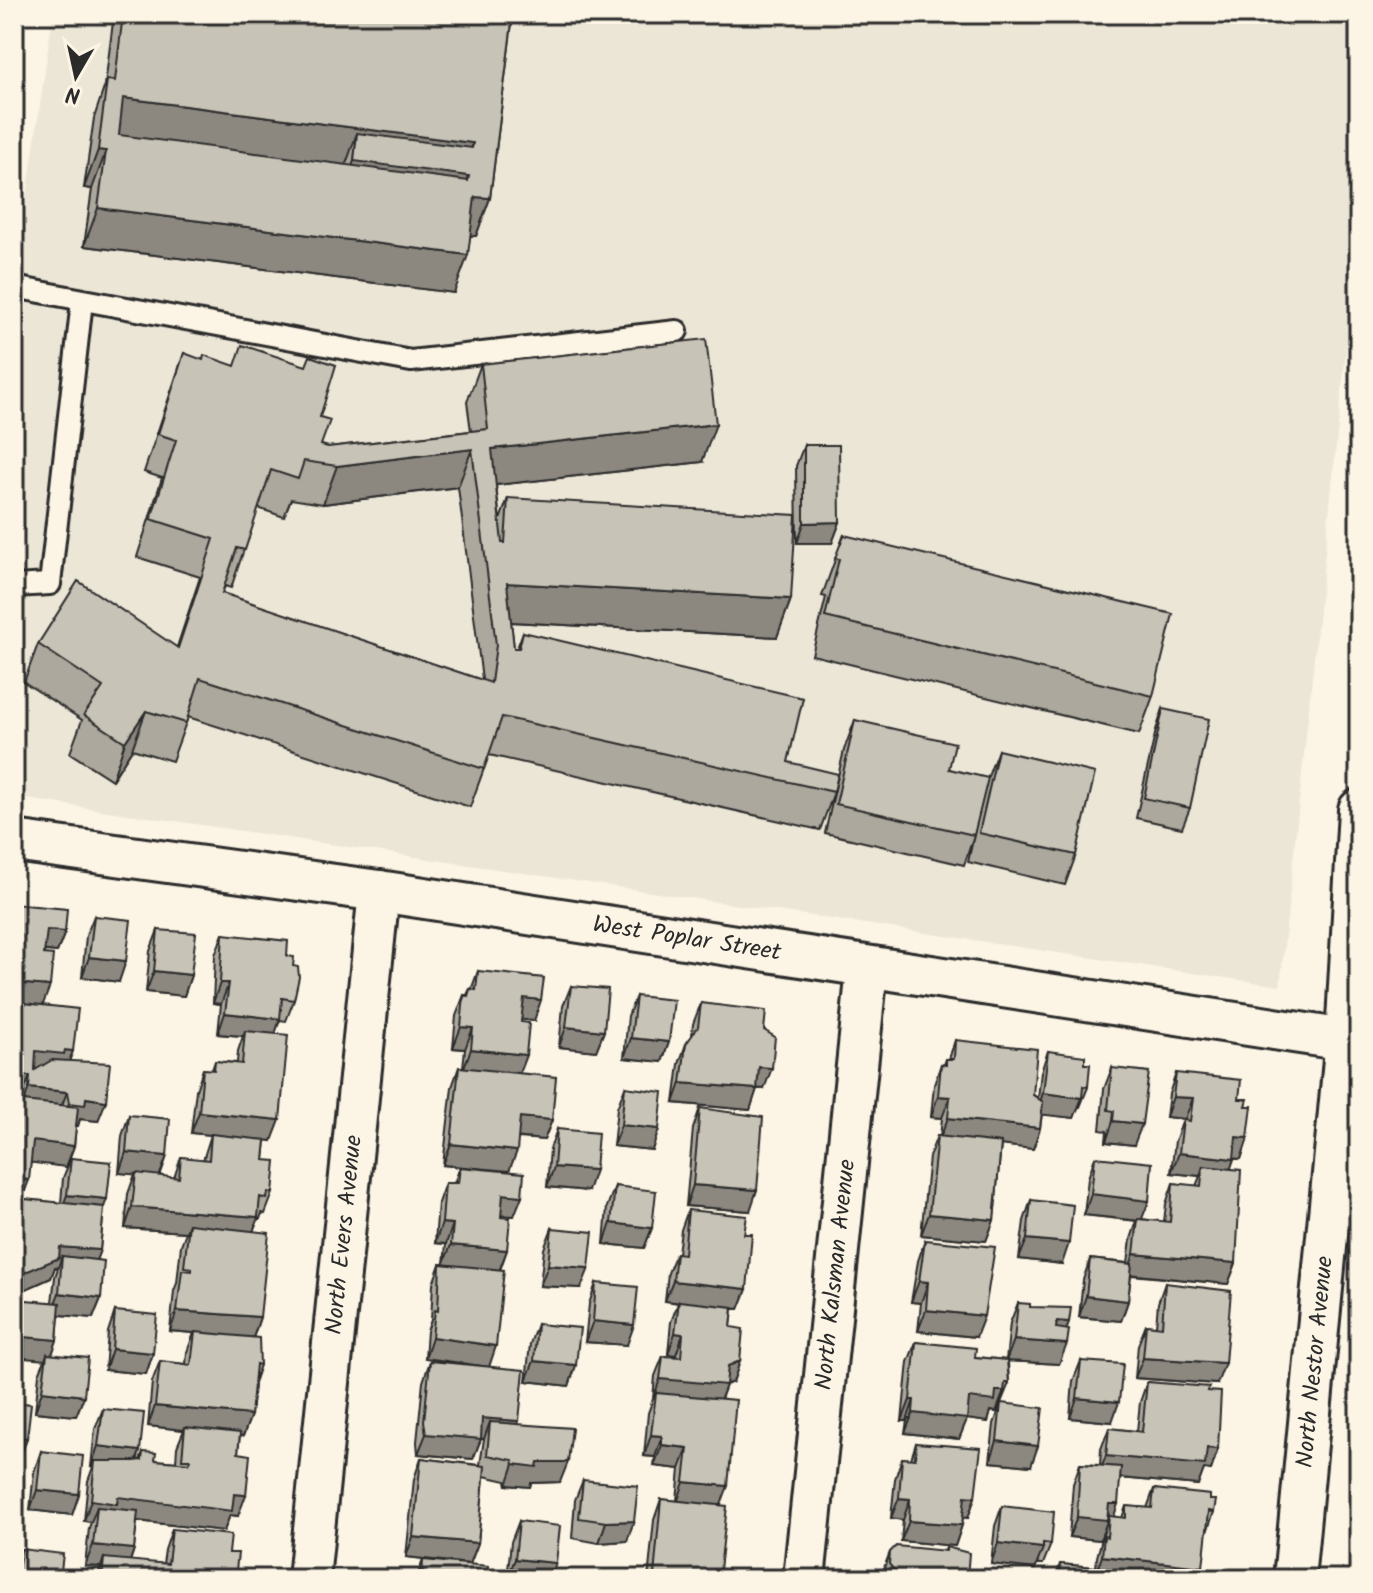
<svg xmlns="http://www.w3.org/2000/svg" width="1373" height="1593" font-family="Kalam,sans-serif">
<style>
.built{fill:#ece6d7}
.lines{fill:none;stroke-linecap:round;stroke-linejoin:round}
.lane-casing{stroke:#2b2b2b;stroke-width:26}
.street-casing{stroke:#2b2b2b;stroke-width:46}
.lane{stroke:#fcf5e5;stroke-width:20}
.street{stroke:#fcf5e5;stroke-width:40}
.wall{fill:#aca89d;stroke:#2b2b2b;stroke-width:2;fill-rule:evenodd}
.shaded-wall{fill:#8c8880;stroke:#2b2b2b;stroke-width:2}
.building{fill:#c8c3b7;stroke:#2b2b2b;stroke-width:2;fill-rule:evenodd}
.labels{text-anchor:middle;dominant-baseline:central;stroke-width:7;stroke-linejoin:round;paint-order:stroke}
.street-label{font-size:24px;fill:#2b2b2b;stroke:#fcf5e5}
</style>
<rect width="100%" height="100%" fill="#fcf5e5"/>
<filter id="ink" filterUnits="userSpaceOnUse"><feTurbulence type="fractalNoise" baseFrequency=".0125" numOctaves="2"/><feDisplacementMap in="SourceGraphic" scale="16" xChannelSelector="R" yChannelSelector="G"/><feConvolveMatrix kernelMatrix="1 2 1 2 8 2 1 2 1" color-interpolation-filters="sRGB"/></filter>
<g filter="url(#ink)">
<path class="built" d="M 53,14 L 1359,14 L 1359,225 L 1280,986 L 14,797 L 14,286 Z"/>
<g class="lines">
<g class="lane-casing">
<path id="lane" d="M 14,287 L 411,361 L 677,331
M 14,586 L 50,584 L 82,301"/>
</g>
<g class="street-casing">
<g id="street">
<path id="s1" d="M 14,841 L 379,891 L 1359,1042"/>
<path id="s2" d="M 309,1579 L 379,891"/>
<path id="s3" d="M 804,1579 L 867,969"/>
<path id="s4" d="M 1294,1579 L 1346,1039 L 1359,810"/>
</g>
</g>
<use href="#lane" class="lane"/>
<use href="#street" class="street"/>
</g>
<path class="wall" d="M 114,14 L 513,14 L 490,198 L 476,236 L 470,236 L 454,293 L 84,246 L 92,189 L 84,188 L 94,118 L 105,85 Z
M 184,353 L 320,417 L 321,445 L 328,447 L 471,431 L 467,402 L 481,364 L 702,462 L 496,485 L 500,520 L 508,498 L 791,599 L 777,637 L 511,622 L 514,648 L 517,648 L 523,632 L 788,762 L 834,792 L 820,830 L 489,755 L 470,807 L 188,717 L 172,761 L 132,749 L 112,780 L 70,753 L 82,720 L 24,682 L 38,644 L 177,647 L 200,577 L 137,557 L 162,478 L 144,472 ZM 458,487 L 482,680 L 222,593 L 225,586 L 231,588 L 258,508 L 284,517 L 291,499 L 323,504 Z
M 804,445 L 840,522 L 832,543 L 797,543 L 796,466 Z
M 844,535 L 1153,696 L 1139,734 L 812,655 L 826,597 L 822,596 Z
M 1163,709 L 1190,808 L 1182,828 L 1136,818 L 1156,730 Z
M 855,720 L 949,769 L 987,779 L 998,750 L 1076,855 L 1065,885 L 968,862 L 974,835 L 964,865 L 825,833 L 844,750 Z
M 14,904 L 65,932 L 57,952 L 44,951 L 43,1005 L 73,1051 L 69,1061 L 98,1121 L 80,1119 L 78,1126 L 76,1126 L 74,1146 L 66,1167 L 31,1162 L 22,1199 L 61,1203 L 63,1178 L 71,1158 L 104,1208 L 100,1250 L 96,1260 L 101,1298 L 93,1318 L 59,1315 L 57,1340 L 52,1354 L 84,1396 L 76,1416 L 35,1412 L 39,1374 L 45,1360 L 55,1277 L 58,1268 L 55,1267 L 51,1278 L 17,1293 L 14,1299 L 14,1100 L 22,1101 L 22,1096 Z
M 94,916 L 119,982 L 82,977 L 86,936 Z
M 158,930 L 191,975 L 184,996 L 146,992 L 150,951 Z
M 223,934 L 287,956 L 293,966 L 294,1000 L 286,1021 L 280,1020 L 275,1033 L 272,1141 L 266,1140 L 264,1160 L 273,1193 L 265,1214 L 262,1213 L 260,1219 L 258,1219 L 253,1231 L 260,1317 L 253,1338 L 260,1365 L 254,1383 L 251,1415 L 243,1436 L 240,1435 L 238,1453 L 238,1516 L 230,1515 L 224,1531 L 137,1521 L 134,1549 L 130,1561 L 163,1564 L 165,1550 L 172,1529 L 229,1553 L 235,1579 L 97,1579 L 101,1567 L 85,1566 L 89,1528 L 91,1522 L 84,1521 L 88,1481 L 93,1467 L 91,1467 L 95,1429 L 103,1409 L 140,1451 L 137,1461 L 140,1460 L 143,1452 L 155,1460 L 176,1462 L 177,1447 L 184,1430 L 148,1426 L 152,1382 L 160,1361 L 186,1364 L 187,1352 L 194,1333 L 170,1331 L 174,1291 L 177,1283 L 181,1245 L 186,1232 L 125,1228 L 128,1194 L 135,1174 L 119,1173 L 122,1136 L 129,1115 L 167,1156 L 160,1176 L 174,1178 L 181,1157 L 203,1160 L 211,1135 L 191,1133 L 196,1090 L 203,1069 L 212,1070 L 215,1061 L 237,1063 L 238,1051 L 243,1036 L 218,1034 L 221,1004 L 213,1003 L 215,955 Z
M 478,971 L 534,1021 L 521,1019 L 519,1073 L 552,1120 L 544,1140 L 518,1138 L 509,1171 L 514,1216 L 501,1215 L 507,1250 L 500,1270 L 489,1367 L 518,1424 L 560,1482 L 531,1483 L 530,1487 L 507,1485 L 506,1481 L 484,1476 L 478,1543 L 470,1564 L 406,1557 L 414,1479 L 421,1458 L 480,1465 L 484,1439 L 481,1439 L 473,1459 L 418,1454 L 417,1442 L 423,1382 L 430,1361 L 484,1366 L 425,1358 L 427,1331 L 431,1320 L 433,1284 L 440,1264 L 444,1264 L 446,1244 L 435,1243 L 438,1203 L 445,1183 L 454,1183 L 460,1167 L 493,1170 L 443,1165 L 452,1087 L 459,1067 L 463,1067 L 465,1049 L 453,1048 L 456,1016 L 464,995 L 467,995 L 470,989 L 471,990 Z
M 571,986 L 604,1031 L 596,1051 L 559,1047 L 563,1006 Z
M 636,996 L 669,1042 L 662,1062 L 624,1058 L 628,1016 Z
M 701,1003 L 764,1030 L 764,1089 L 757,1088 L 750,1110 L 674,1103 L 679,1064 L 686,1044 L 692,1036 L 693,1024 Z
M 955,1040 L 1038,1098 L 1041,1072 L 1048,1051 L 1085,1064 L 1088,1087 L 1080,1107 L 1078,1107 L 1074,1118 L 1042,1114 L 1040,1128 L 1033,1149 L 1001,1145 L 994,1220 L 986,1241 L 921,1235 L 929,1157 L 937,1136 L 940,1137 L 942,1118 L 931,1117 L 934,1085 L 941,1064 L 944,1065 L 946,1059 L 949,1059 Z
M 1112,1068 L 1134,1145 L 1106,1142 L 1107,1131 L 1100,1130 L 1104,1089 Z
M 1176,1073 L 1239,1099 L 1246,1106 L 1248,1138 L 1241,1159 L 1234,1158 L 1230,1169 L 1236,1263 L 1228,1284 L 1131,1275 L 1128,1301 L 1121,1321 L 1079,1317 L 1083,1280 L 1090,1259 L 1128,1263 L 1131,1239 L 1137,1221 L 1084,1215 L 1088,1178 L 1095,1157 L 1142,1219 L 1164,1222 L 1166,1204 L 1173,1183 L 1196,1186 L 1200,1176 L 1171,1173 L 1175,1141 L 1183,1120 L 1185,1120 L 1185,1119 L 1166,1117 L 1169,1094 Z
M 625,1087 L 659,1129 L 652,1150 L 613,1146 L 617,1108 Z
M 700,1108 L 750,1211 L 686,1206 L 693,1129 Z
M 557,1129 L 588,1191 L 547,1187 L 550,1149 Z
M 615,1186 L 652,1228 L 644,1248 L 604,1244 L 607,1207 Z
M 1031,1200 L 1062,1264 L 1019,1259 L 1024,1221 Z
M 688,1210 L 744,1234 L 747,1289 L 739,1309 L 733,1309 L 731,1327 L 740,1361 L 733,1382 L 726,1385 L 721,1399 L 721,1506 L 719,1579 L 648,1579 L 654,1520 L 661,1499 L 677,1501 L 680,1469 L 654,1466 L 655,1457 L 644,1456 L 648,1413 L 653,1399 L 655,1376 L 663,1356 L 676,1357 L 676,1355 L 668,1354 L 671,1322 L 678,1303 L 665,1301 L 668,1273 L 676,1253 L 678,1253 L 681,1230 Z
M 552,1228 L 581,1288 L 540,1286 L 544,1249 Z
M 925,1240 L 976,1337 L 918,1331 L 921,1303 L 911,1302 L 918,1261 Z
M 596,1283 L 627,1345 L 585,1342 L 589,1304 Z
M 1165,1283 L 1217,1384 L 1135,1378 L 1138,1345 L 1146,1325 L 1156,1326 L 1158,1303 Z
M 1018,1303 L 1030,1307 L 1066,1329 L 1059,1364 L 1008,1361 L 1009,1383 L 1001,1403 L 1031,1466 L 990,1462 L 994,1424 L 1001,1404 L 999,1404 L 996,1412 L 991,1411 L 988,1422 L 967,1419 L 959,1439 L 905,1433 L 907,1421 L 902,1421 L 908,1362 L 916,1342 L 975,1357 L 1006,1360 L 1010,1323 Z
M 115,1311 L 153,1353 L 146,1374 L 105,1370 L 108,1332 Z
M 537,1324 L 576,1365 L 569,1386 L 526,1381 L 530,1344 Z
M 1081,1361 L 1112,1422 L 1070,1418 L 1073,1381 Z
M 1147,1382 L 1208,1391 L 1218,1449 L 1211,1470 L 1204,1469 L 1198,1485 L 1120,1478 L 1114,1517 L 1122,1518 L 1126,1506 L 1147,1508 L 1154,1489 L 1210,1500 L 1214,1512 L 1207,1532 L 1101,1578 L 1101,1579 L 1055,1579 L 1060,1564 L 1096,1567 L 1097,1557 L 1106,1524 L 1105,1524 L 1100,1540 L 1069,1537 L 1073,1484 L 1080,1464 L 1100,1465 L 1101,1449 L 1109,1428 L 1137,1431 L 1140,1402 Z
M 916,1443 L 975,1497 L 968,1518 L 963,1517 L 962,1525 L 955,1546 L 901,1541 L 903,1520 L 891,1518 L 895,1479 L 902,1458 L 911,1459 Z
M 41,1451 L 79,1494 L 72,1515 L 30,1510 L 34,1472 Z
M 583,1480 L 627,1541 L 599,1543 L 572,1538 L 575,1500 Z
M 1002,1506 L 1051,1544 L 1043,1564 L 1037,1564 L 1035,1569 L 991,1564 L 995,1526 Z
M 519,1521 L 550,1579 L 507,1579 L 511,1542 Z
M 946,1547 L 967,1578 L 980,1579 L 882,1579 L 882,1573 L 890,1552 L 944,1551 Z
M 21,1549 L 60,1579 L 14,1579 L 14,1569 Z
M 423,1560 L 487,1579 L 417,1577 Z"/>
<path class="shaded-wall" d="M 123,98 L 473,143 L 461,175 L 469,176 L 455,214 L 340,199 L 354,161 L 357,133 L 345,167 L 109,136 Z
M 98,150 L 106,151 L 92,189 L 84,188 Z
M 475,197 L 490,198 L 476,236 L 461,235 Z
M 98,208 L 468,255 L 454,293 L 84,246 Z
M 716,424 L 702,462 L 478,487 L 492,449 Z
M 472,449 L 458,487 L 323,504 L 337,466 Z
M 840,522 L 832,543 L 797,543 L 804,523 Z
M 507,583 L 791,599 L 777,637 L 493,621 Z
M 146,711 L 132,749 L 112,780 L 125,742 Z
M 47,930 L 65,932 L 57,952 L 39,950 Z
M 89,957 L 126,961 L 119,982 L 82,977 Z
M 154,971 L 191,975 L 184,996 L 146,992 Z
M 14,983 L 50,986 L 42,1007 L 14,1004 Z
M 220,983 L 229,983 L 221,1004 L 213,1003 Z
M 524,998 L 541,1000 L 534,1021 L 516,1019 Z
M 225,1013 L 280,1019 L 273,1040 L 245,1031 L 243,1036 L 218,1034 Z
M 461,1027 L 473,1028 L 465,1049 L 453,1048 Z
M 566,1027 L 604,1031 L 596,1051 L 559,1047 Z
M 631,1038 L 669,1042 L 662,1062 L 624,1058 Z
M 471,1049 L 526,1055 L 518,1076 L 463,1070 Z
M 65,1050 L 73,1051 L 65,1071 L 29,1072 L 36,1051 Z
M 759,1067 L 772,1068 L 764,1089 L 752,1088 Z
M 14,1074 L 30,1076 L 22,1096 L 14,1095 Z
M 681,1083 L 757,1089 L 750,1110 L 674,1103 Z
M 29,1088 L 67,1092 L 59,1113 L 21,1109 Z
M 1043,1093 L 1082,1098 L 1074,1118 L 1036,1114 Z
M 938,1096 L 950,1097 L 942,1118 L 931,1117 Z
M 1173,1097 L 1193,1098 L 1185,1119 L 1166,1117 Z
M 86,1098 L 106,1101 L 98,1121 L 80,1119 L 78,1126 L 62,1124 L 69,1103 Z
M 199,1112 L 280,1120 L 272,1141 L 191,1133 Z
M 520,1117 L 552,1120 L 544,1140 L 513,1137 Z
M 948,1118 L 1040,1128 L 1033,1149 L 940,1138 Z
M 1113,1121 L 1142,1124 L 1134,1145 L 1106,1142 Z
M 621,1125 L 659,1129 L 652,1150 L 613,1146 Z
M 1236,1137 L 1248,1138 L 1241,1159 L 1229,1158 Z
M 33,1141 L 74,1146 L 66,1167 L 26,1162 Z
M 451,1144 L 517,1151 L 509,1171 L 443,1165 Z
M 126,1152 L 167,1156 L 159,1177 L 119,1173 Z
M 1179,1153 L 1234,1159 L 1227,1179 L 1203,1166 L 1200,1176 L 1171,1173 Z
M 554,1167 L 595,1170 L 588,1191 L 547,1187 Z
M 14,1178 L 29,1180 L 21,1201 L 14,1199 Z
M 693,1185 L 757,1190 L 750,1211 L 686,1206 Z
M 503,1194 L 522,1196 L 514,1216 L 496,1215 Z
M 1091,1194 L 1149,1201 L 1141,1221 L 1084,1215 Z
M 67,1195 L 107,1199 L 99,1220 L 59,1216 Z
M 132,1207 L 258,1217 L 251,1238 L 189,1224 L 186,1232 L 125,1228 Z
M 929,1214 L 994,1220 L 986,1241 L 921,1235 Z
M 442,1223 L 453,1224 L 446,1244 L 435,1243 Z
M 611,1223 L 652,1228 L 644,1248 L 604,1244 Z
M 1027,1239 L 1069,1243 L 1062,1264 L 1019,1259 Z
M 451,1245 L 507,1250 L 499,1271 L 443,1265 Z
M 60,1247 L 100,1250 L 92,1271 L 62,1256 L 58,1268 L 55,1267 L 51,1278 L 17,1293 L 14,1299 L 14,1277 L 23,1273 Z
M 1134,1254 L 1236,1263 L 1228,1284 L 1127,1274 Z
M 548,1265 L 589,1268 L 581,1288 L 540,1286 Z
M 673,1281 L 747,1289 L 739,1309 L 665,1301 Z
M 919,1281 L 928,1282 L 921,1303 L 911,1302 Z
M 59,1293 L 101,1298 L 93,1318 L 51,1314 Z
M 1086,1296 L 1128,1301 L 1121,1321 L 1079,1317 Z
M 926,1310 L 984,1316 L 976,1337 L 918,1331 Z
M 177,1311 L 260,1317 L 253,1338 L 170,1331 Z
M 593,1321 L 634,1325 L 627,1345 L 585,1342 Z
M 1057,1321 L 1069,1322 L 1062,1343 L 1049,1341 Z
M 675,1333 L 683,1334 L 676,1355 L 668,1354 Z
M 14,1336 L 57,1340 L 50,1360 L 47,1354 L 45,1360 L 14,1357 Z
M 432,1337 L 496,1346 L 489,1367 L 425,1358 Z
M 1014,1340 L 1067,1344 L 1059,1364 L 1006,1361 Z
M 112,1349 L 153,1353 L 146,1374 L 105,1370 Z
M 1143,1358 L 1225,1363 L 1217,1384 L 1135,1378 Z
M 534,1361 L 576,1365 L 569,1386 L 526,1381 Z
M 740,1361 L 733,1382 L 724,1385 L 726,1385 L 718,1406 L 656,1393 L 653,1399 L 660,1379 L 728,1366 Z
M 42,1391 L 84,1396 L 76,1416 L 35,1412 Z
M 996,1391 L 1004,1391 L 996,1412 L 991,1411 L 988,1422 L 967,1419 L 959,1439 L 905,1433 L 913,1413 Z
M 1077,1398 L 1119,1402 L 1112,1422 L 1070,1418 Z
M 910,1400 L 914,1400 L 907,1421 L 902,1421 Z
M 155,1406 L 251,1415 L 243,1436 L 185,1430 L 185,1427 L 184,1430 L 148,1426 Z
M 482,1418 L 519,1421 L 512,1441 L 490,1422 L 484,1439 L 481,1439 L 473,1459 L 418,1454 L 426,1434 Z
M 651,1435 L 662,1436 L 655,1457 L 644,1456 Z
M 14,1436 L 27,1438 L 20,1458 L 14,1458 Z
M 997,1441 L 1038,1446 L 1031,1466 L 990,1462 Z
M 662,1445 L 688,1448 L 680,1469 L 654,1466 Z
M 98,1446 L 140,1451 L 133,1471 L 95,1461 L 93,1467 L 91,1467 Z
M 1207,1448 L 1218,1449 L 1211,1470 L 1204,1469 L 1198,1485 L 1098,1476 L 1106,1456 Z
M 538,1462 L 568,1462 L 560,1482 L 531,1483 L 530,1487 L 507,1485 L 514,1464 Z
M 684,1482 L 728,1486 L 720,1507 L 677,1503 Z
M 37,1490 L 79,1494 L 72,1515 L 30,1510 Z
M 234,1494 L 246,1495 L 238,1516 L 230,1515 L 224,1531 L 112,1518 L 97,1507 L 91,1522 L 84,1521 L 91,1500 L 118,1497 Z
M 965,1496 L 975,1497 L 968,1518 L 958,1517 Z
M 899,1498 L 910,1499 L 903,1520 L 891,1518 Z
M 1109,1504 L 1118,1504 L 1111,1525 L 1109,1516 L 1100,1540 L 1069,1537 L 1077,1517 Z
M 634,1521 L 627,1541 L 599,1543 L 606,1522 Z
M 909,1521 L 962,1525 L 955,1546 L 901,1541 Z
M 413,1537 L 478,1543 L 470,1564 L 406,1557 Z
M 998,1543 L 1043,1548 L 1035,1569 L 991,1564 Z
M 93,1545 L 134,1549 L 127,1570 L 104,1558 L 101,1567 L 85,1566 Z
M 1102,1556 L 1203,1567 L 1199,1579 L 1115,1579 L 1095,1577 Z
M 515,1559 L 556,1563 L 550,1579 L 507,1579 Z
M 654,1576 L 682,1579 L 653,1579 Z"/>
<path class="building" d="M 123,14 L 513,14 L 490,198 L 475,197 L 468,255 L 98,208 L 106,151 L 98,150 L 107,80 L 115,81 ZM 123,98 L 473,143 L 472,148 L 357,133 L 354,161 L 469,176 L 468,181 L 119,135 Z
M 706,339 L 716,424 L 492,449 L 502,543 L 505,543 L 508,498 L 796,515 L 791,599 L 507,583 L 514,648 L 519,648 L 523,632 L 803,698 L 788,762 L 838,774 L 834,792 L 502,717 L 484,769 L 200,678 L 186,723 L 146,711 L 125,742 L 84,715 L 103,687 L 38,644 L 78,581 L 178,648 L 214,539 L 151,519 L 176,440 L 158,434 L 184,353 L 203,360 L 204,355 L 235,366 L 242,345 L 306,366 L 310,356 L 336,365 L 320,417 L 330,420 L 321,445 L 328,447 L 488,429 L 481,364 ZM 472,449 L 496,645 L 491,683 L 222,593 L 237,548 L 245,550 L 271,470 L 298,479 L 304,461 L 337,466 Z
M 804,445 L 839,445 L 840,522 L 804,523 Z
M 844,535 L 1173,614 L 1153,696 L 825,617 L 839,559 L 835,558 Z
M 1163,709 L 1209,719 L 1190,808 L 1144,798 Z
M 855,720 L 955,743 L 949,769 L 988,778 L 974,835 L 836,804 Z
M 998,750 L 1095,773 L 1076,855 L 979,833 Z
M 14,904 L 67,909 L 65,932 L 47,930 L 44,954 L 53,955 L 50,986 L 14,983 Z
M 94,916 L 131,920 L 126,961 L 89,957 Z
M 158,930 L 196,933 L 191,975 L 154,971 Z
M 223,934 L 288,941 L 287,956 L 294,957 L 293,966 L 298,967 L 299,977 L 294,1000 L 282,998 L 280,1019 L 225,1013 L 229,983 L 220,983 Z
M 478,971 L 544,978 L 541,1000 L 524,998 L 521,1022 L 529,1023 L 526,1055 L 471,1049 L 473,1028 L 461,1027 L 464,995 L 468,996 L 470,989 L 476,990 Z
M 571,986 L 608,989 L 604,1031 L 566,1027 Z
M 636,996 L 674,1000 L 669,1042 L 631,1038 Z
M 14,1002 L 78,1009 L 73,1051 L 65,1050 L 64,1054 L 36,1051 L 35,1070 L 52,1060 L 110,1063 L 106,1101 L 86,1098 L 85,1105 L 69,1103 L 67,1092 L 29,1088 L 30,1076 L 14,1074 Z
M 701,1003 L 766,1011 L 764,1030 L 775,1037 L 772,1068 L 759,1067 L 757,1089 L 681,1083 L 686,1044 L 698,1027 Z
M 245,1031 L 288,1035 L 280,1120 L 199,1112 L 203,1069 L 214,1070 L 215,1061 L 242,1064 Z
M 955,1040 L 1037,1049 L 1033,1095 L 1043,1102 L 1040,1128 L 948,1118 L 950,1097 L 938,1096 L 941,1064 L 946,1065 L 946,1059 L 954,1059 Z
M 1048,1051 L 1085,1056 L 1085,1064 L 1090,1064 L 1088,1087 L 1083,1086 L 1082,1098 L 1043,1093 Z
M 459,1067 L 556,1077 L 552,1120 L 520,1117 L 517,1151 L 451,1144 Z
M 1112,1068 L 1149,1072 L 1142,1124 L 1113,1121 L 1114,1111 L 1108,1110 Z
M 1176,1073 L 1241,1080 L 1239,1099 L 1248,1099 L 1246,1106 L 1252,1106 L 1248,1138 L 1236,1137 L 1234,1159 L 1179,1153 L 1183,1120 L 1190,1121 L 1193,1098 L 1173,1097 Z
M 625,1087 L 663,1092 L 659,1129 L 621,1125 Z
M 14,1100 L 78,1107 L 74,1146 L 33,1141 L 29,1180 L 14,1178 Z
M 700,1108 L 763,1117 L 757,1190 L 693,1185 Z
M 129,1115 L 170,1119 L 167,1156 L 126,1152 Z
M 557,1129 L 598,1133 L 595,1170 L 554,1167 Z
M 211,1134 L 266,1140 L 264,1160 L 276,1161 L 273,1193 L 268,1192 L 267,1199 L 260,1197 L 258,1217 L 132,1207 L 136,1173 L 179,1178 L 181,1157 L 209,1160 Z
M 937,1136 L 1001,1143 L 994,1220 L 929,1214 Z
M 1095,1157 L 1152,1163 L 1149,1201 L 1091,1194 Z
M 71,1158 L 111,1162 L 107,1199 L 67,1195 Z
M 1203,1166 L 1241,1170 L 1236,1263 L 1134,1254 L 1138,1219 L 1170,1222 L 1173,1183 L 1201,1186 Z
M 460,1167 L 524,1173 L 522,1196 L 503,1194 L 501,1217 L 510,1218 L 507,1250 L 451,1245 L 453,1224 L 442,1223 L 445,1183 L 458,1183 Z
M 615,1186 L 656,1191 L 652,1228 L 611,1223 Z
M 14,1198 L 104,1207 L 100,1250 L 60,1247 L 59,1258 L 23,1273 L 22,1278 L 14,1277 Z
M 1031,1200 L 1073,1205 L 1069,1243 L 1027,1239 Z
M 688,1210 L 747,1216 L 744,1234 L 752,1234 L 747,1289 L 673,1281 L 676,1253 L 684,1254 Z
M 189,1224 L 269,1233 L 260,1317 L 177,1311 L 182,1270 L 192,1271 L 192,1268 L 184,1267 Z
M 552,1228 L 593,1232 L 589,1268 L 548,1265 Z
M 925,1240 L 995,1247 L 984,1316 L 926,1310 L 928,1282 L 919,1281 Z
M 62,1256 L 104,1261 L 101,1298 L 59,1293 Z
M 1090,1259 L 1132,1264 L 1128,1301 L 1086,1296 Z
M 440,1264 L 504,1270 L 496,1346 L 432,1337 L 435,1310 L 438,1311 Z
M 596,1283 L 638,1287 L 634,1325 L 593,1321 Z
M 1165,1283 L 1231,1291 L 1225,1363 L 1143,1358 L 1146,1325 L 1162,1327 Z
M 14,1299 L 60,1303 L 57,1340 L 14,1336 L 14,1338 Z
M 679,1301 L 733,1307 L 731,1327 L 743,1329 L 740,1361 L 728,1366 L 726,1385 L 660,1379 L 663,1356 L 681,1357 L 683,1334 L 675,1333 Z
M 1018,1303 L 1030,1304 L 1030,1307 L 1071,1308 L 1069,1322 L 1057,1321 L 1056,1328 L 1069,1330 L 1067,1344 L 1014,1340 Z
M 115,1311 L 157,1315 L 153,1353 L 112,1349 Z
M 537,1324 L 580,1328 L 576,1365 L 534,1361 Z
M 195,1332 L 259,1338 L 260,1365 L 256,1364 L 251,1415 L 155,1406 L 160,1361 L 191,1365 Z
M 916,1342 L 976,1348 L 975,1357 L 1007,1360 L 1009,1383 L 1005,1383 L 1004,1391 L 996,1391 L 995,1401 L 969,1398 L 967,1419 L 913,1413 L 914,1400 L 910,1400 Z
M 47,1354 L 88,1358 L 84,1396 L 42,1391 Z
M 430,1361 L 524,1370 L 519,1421 L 482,1418 L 481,1439 L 426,1434 L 424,1421 Z
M 1081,1361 L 1123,1364 L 1119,1402 L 1077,1398 Z
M 1147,1382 L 1209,1387 L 1208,1391 L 1221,1392 L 1218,1449 L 1207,1448 L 1205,1465 L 1106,1456 L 1109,1428 L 1142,1432 Z
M 656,1393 L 736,1400 L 728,1486 L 684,1482 L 688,1448 L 662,1445 L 662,1436 L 651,1435 Z
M 14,1402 L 31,1404 L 27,1438 L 14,1436 Z
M 1001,1403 L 1043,1408 L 1038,1446 L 997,1441 Z
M 103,1409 L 144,1413 L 140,1451 L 98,1446 Z
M 490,1422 L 572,1428 L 568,1462 L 538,1462 L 537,1467 L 514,1464 L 513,1460 L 487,1455 Z
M 185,1427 L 240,1433 L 238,1453 L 250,1455 L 246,1495 L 234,1494 L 232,1511 L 118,1497 L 117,1504 L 91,1500 L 95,1461 L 134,1461 L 142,1460 L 143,1452 L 156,1453 L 155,1460 L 189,1463 L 190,1459 L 182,1459 Z
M 916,1443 L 981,1448 L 975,1497 L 965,1496 L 962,1525 L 909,1521 L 910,1499 L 899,1498 L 902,1458 L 915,1459 Z
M 41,1451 L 83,1456 L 79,1494 L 37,1490 Z
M 421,1458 L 485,1466 L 478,1543 L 413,1537 Z
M 1080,1464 L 1121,1467 L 1118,1504 L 1109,1504 L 1107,1520 L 1077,1517 Z
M 583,1480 L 638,1486 L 634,1521 L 606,1522 L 579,1518 Z
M 1154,1489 L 1210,1495 L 1210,1500 L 1216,1500 L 1214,1512 L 1209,1511 L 1203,1567 L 1102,1556 L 1104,1536 L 1107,1537 L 1109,1516 L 1126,1518 L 1126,1506 L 1152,1508 Z
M 661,1499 L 727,1506 L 719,1579 L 682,1579 L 654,1576 Z
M 1002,1506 L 1054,1512 L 1051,1544 L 1043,1543 L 1043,1548 L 998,1543 Z
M 97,1507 L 138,1511 L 134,1549 L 93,1545 Z
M 519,1521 L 560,1526 L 556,1563 L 515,1559 Z
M 172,1529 L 231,1535 L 229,1553 L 238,1553 L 235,1579 L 102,1579 L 104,1558 L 168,1564 Z
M 896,1546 L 946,1551 L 946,1547 L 969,1553 L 967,1578 L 980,1579 L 893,1579 L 894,1570 L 889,1564 L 890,1552 Z
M 21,1549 L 63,1554 L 60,1579 L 17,1579 Z
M 423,1560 L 488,1566 L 487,1579 L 414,1579 L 414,1577 L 422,1578 Z
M 1060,1564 L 1102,1568 L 1101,1579 L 1059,1579 Z"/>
</g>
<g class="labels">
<g class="street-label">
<text stroke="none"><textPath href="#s1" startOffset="680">West Poplar Street</textPath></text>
<text stroke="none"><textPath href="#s2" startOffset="346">North Evers Avenue</textPath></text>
<text stroke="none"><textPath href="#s3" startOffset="306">North Kalsman Avenue</textPath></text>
<text stroke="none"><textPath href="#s4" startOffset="218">North Nestor Avenue</textPath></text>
</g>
</g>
<rect width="1373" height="1593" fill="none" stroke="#fcf5e5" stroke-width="48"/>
<rect x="24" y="24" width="1325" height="1545" fill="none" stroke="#2b2b2b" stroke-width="3" filter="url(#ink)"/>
<g transform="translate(76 76) rotate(189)" stroke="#fcf5e5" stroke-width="6" paint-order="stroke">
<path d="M0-6L14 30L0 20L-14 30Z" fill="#2b2b2b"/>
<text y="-12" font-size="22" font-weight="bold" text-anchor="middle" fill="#2b2b2b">N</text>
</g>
</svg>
